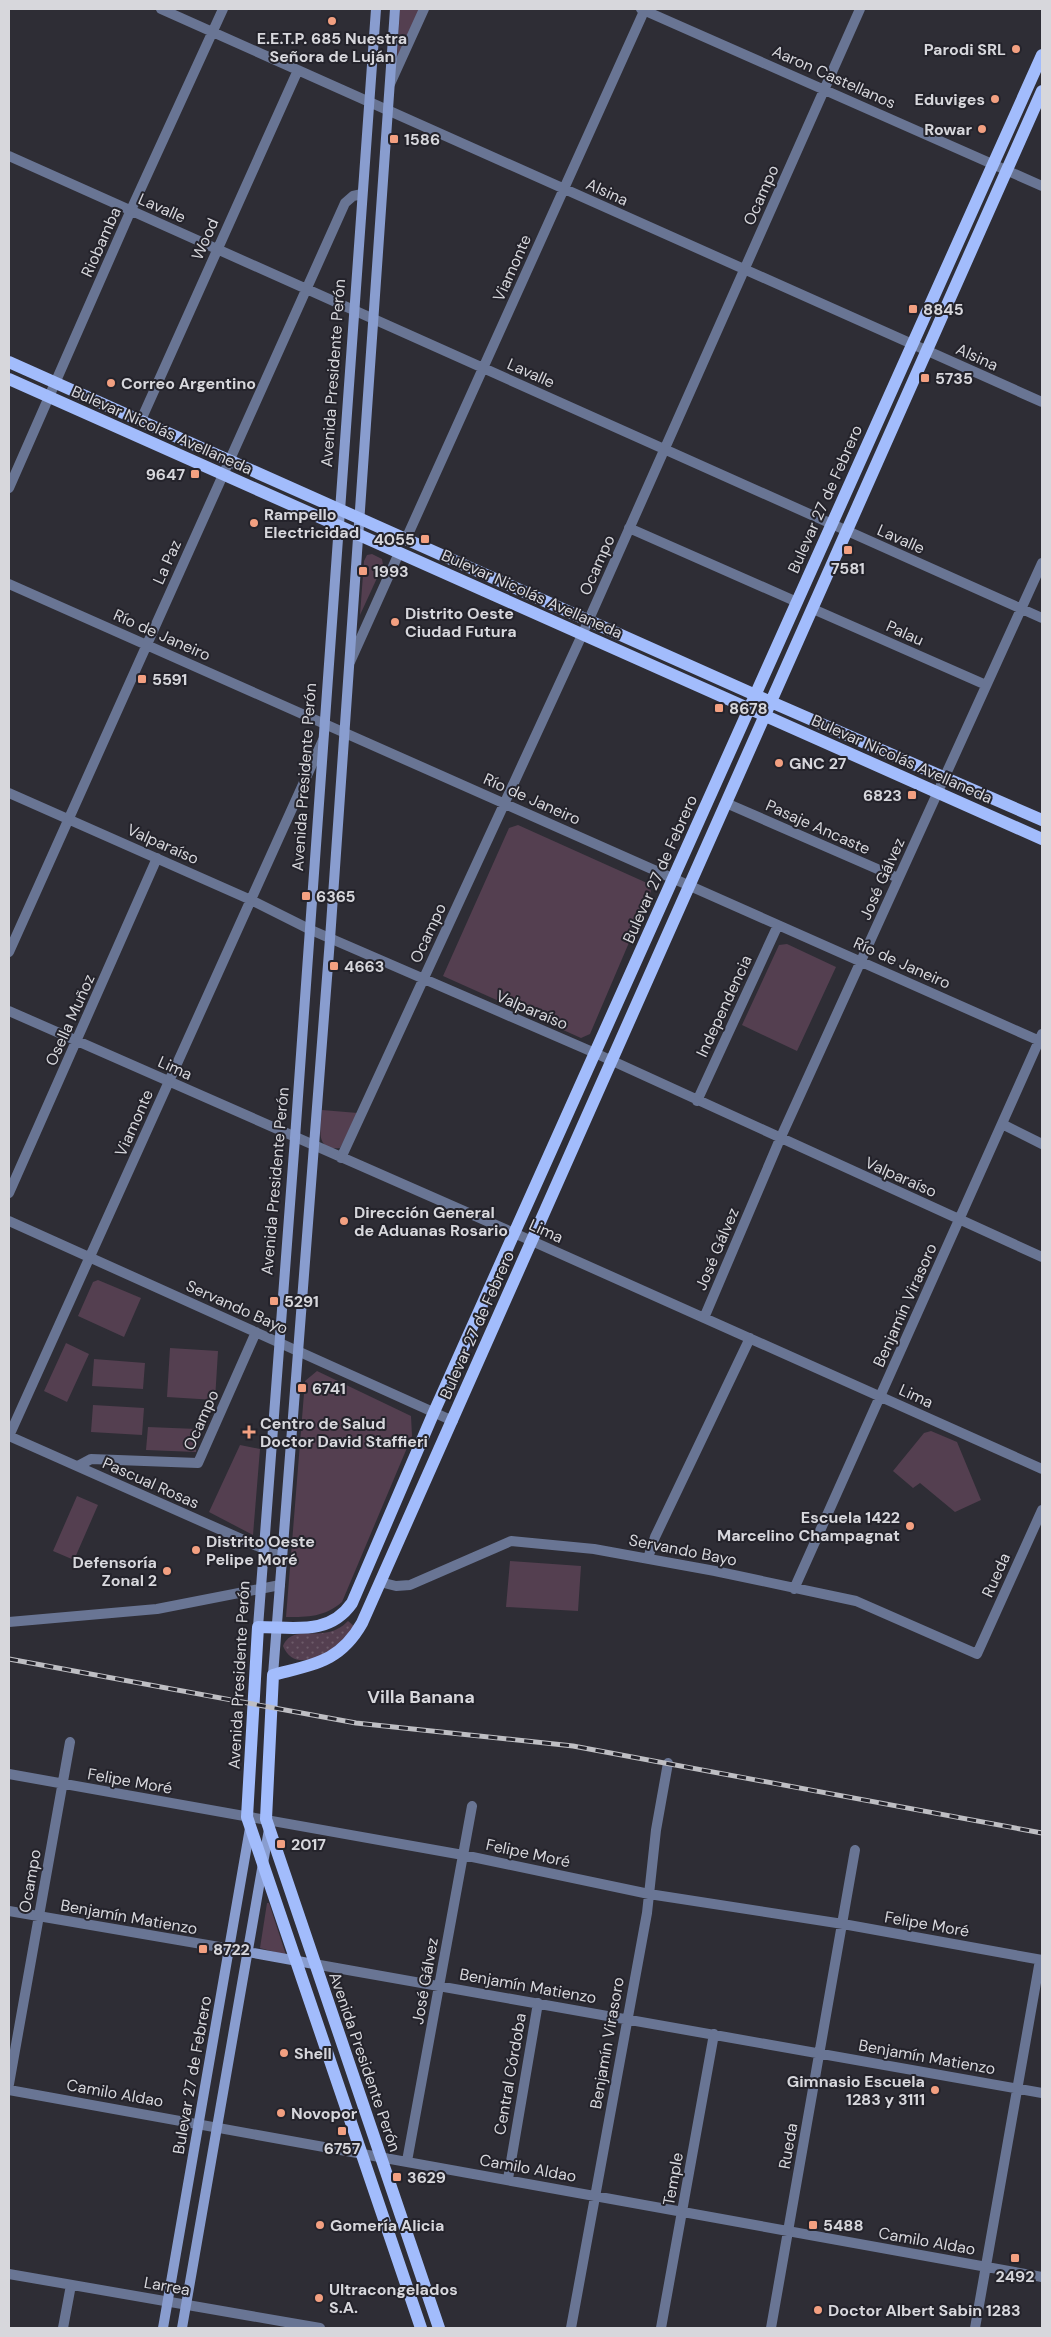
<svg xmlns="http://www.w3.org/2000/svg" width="1051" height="2337" font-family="'DM Sans',sans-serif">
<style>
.grass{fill:url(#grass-dots)}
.park{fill:#543f50}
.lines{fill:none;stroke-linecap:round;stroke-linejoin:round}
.minor{stroke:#697594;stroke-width:10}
.secondary{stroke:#899dcf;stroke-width:10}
.primary{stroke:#a2bcfc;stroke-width:12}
.rail-casing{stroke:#bebec3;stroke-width:5}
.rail{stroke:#24232b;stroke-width:3;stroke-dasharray:9;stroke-linecap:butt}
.poi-dot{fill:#f3a081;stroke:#24232b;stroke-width:2}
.labels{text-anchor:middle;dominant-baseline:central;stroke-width:4;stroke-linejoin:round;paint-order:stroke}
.poi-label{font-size:16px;font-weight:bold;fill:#d7d7dc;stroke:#24232b;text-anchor:start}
.street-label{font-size:16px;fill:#d7d7dc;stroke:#24232b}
.neighbourhood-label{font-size:18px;font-weight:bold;fill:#d7d7dc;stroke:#24232b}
</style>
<defs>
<pattern id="grass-dots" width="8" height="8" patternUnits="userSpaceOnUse" patternTransform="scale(1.25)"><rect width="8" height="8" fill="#543f50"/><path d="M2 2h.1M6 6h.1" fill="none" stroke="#6c5a69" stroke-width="1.8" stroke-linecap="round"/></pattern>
</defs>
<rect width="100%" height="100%" fill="#2e2d35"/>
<path class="grass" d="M 348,1621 L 355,1627 C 342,1645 297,1680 283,1646 C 294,1621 324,1646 348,1621 Z"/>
<path class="park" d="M 400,9 L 420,9 L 397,58 Z
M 372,554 L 382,559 L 383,565 L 360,615 L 364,561 L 367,555 Z
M 518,825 L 647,883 L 651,891 L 590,1034 L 581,1038 L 443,976 L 509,828 Z
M 787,944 L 836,967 L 797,1051 L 742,1025 L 779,945 Z
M 322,1110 L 358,1113 L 340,1148 C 314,1151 321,1128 322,1110 Z
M 98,1280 L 141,1298 L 124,1337 L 78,1316 L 93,1282 Z
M 66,1343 L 89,1354 L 67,1402 L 44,1391 Z
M 170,1348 L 218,1351 L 215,1400 L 167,1397 Z
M 94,1359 L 145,1363 L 143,1389 L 92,1386 Z
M 317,1371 L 411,1416 L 412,1436 L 342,1602 C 324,1617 309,1617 286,1617 L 305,1381 Z
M 93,1405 L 144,1408 L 142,1435 L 91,1432 Z
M 148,1427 L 197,1429 L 196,1452 L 146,1450 Z
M 931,1431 L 957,1442 L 981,1500 L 955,1512 L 920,1483 L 913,1488 L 893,1471 L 924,1433 Z
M 240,1445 L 260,1449 L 253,1535 L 209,1512 Z
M 77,1496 L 98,1505 L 74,1560 L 53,1551 Z
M 510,1561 L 581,1566 L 578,1611 L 506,1607 Z
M 267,1903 L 269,1903 L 286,1955 L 260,1948 Z"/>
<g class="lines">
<path class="minor" d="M 161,9 L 1042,402
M 641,9 L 1042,186
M 390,84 L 424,9
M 9,156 L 1042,618
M 141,420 L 298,70
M 9,488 L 131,210 L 223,9
M 629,528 L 797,602
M 406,539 L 645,9
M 9,584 L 1042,1042
M 813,609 L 986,685
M 350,662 L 399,553
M 9,793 L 251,900 L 311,930 L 595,1053 L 1042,1257
M 726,803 L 898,878
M 9,952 L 345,203 L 353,196 L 362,194
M 9,1011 L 514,1233 L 1042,1469
M 697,1101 L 778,925
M 1002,1124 L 1042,1144
M 341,1158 L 582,635 L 860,9
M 9,1193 L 157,858
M 9,1221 L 453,1421
M 704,1318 L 780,1139 L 1042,563
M 9,1436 L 323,740
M 9,1436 L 282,1557
M 78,1466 L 91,1459 L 198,1463 L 256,1332
M 648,1558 L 655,1537 L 750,1338
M 380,1582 L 396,1586 L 410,1585 L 511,1541 L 594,1549 L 715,1571 L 856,1601 L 977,1654 L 1042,1510
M 794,1589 L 1042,1034
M 9,1622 L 157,1609 L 280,1585
M 9,1774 L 463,1855 L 649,1894 L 843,1924 L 1042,1960
M 9,1911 L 231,1949
M 314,1964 L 1042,2093
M 9,2084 L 70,1742
M 9,2090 L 1042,2277
M 407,2161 L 472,1806
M 508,2179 L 538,2003
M 9,2274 L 320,2328
M 63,2328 L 71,2285
M 571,2328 L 647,1913 L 656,1830 L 668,1763
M 661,2328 L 714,2034
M 771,2328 L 855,1850
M 975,2328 L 1040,1960"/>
<path class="secondary" d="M 258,1627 L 295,1138 L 376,9
M 273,1675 L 330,939 L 395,9
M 231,1949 L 314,1964
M 163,2328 L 250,1828
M 182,2328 L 269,1829"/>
<path class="primary" d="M 9,362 L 771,702 L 1042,820
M 9,379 L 1042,839
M 421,2328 L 247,1817 L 258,1627 C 294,1627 329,1636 352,1603 L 434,1412 L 1042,55
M 439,2328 L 266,1819 L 273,1675 C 314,1664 340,1662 362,1623 L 1042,91"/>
<g class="rail-casing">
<path id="rail" d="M 9,1659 L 356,1723 L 573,1746 L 1042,1833"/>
</g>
<use href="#rail" class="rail"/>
</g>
<g class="poi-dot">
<circle cx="332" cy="21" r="5"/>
<circle cx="1016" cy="49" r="5"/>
<circle cx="995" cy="99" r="5"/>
<circle cx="982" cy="129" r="5"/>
<rect x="389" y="134" width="10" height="10" rx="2.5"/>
<rect x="908" y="304" width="10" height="10" rx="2.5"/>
<rect x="920" y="373" width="10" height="10" rx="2.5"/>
<circle cx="111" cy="383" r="5"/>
<rect x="190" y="469" width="10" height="10" rx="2.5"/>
<circle cx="254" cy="523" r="5"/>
<rect x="420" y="534" width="10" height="10" rx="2.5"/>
<rect x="843" y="545" width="10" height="10" rx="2.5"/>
<rect x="358" y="566" width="10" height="10" rx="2.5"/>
<circle cx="395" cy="622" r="5"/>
<rect x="137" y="674" width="10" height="10" rx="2.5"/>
<rect x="714" y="703" width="10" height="10" rx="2.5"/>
<circle cx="779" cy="763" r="5"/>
<rect x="907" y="790" width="10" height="10" rx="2.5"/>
<rect x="301" y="891" width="10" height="10" rx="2.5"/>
<rect x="329" y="961" width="10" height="10" rx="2.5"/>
<circle cx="344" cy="1221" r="5"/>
<rect x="269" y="1296" width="10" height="10" rx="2.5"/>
<rect x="297" y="1383" width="10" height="10" rx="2.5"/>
<path d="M246.5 1424.5h5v5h5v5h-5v5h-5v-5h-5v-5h5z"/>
<circle cx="910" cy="1526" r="5"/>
<circle cx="196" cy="1550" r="5"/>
<circle cx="167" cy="1571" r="5"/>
<rect x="276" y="1839" width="10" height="10" rx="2.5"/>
<rect x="198" y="1944" width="10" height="10" rx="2.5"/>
<circle cx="284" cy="2053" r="5"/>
<circle cx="935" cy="2090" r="5"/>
<circle cx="281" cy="2113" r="5"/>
<rect x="337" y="2126" width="10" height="10" rx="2.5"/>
<rect x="392" y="2172" width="10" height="10" rx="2.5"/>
<circle cx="320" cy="2225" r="5"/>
<rect x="808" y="2220" width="10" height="10" rx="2.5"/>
<rect x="1010" y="2253" width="10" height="10" rx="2.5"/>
<circle cx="319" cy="2298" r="5"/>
<circle cx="818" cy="2310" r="5"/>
</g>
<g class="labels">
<g class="poi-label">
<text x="332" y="38" text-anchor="middle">E.E.T.P. 685 Nuestra<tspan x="332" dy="18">Señora de Luján</tspan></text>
<text x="1006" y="49" text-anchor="end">Parodi SRL</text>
<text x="985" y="99" text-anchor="end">Eduviges</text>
<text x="972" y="129" text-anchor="end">Rowar</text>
<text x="404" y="139">1586</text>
<text x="923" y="309">8845</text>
<text x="935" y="378">5735</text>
<text x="121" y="383">Correo Argentino</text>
<text x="185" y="474" text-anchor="end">9647</text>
<text x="264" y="514">Rampello<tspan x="264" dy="18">Electricidad</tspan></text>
<text x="415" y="539" text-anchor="end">4055</text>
<text x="848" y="568" text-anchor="middle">7581</text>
<text x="373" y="571">1993</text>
<text x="405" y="613">Distrito Oeste<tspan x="405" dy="18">Ciudad Futura</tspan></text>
<text x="152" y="679">5591</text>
<text x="729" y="708">8678</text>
<text x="789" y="763">GNC 27</text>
<text x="902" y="795" text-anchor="end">6823</text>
<text x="316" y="896">6365</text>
<text x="344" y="966">4663</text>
<text x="354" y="1212">Dirección General<tspan x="354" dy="18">de Aduanas Rosario</tspan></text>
<text x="284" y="1301">5291</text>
<text x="312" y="1388">6741</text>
<text x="260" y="1423">Centro de Salud<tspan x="260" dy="18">Doctor David Staffieri</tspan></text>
<text x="900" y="1517" text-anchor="end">Escuela 1422<tspan x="900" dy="18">Marcelino Champagnat</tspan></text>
<text x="206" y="1541">Distrito Oeste<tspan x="206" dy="18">Pelipe Moré</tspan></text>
<text x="157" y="1562" text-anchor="end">Defensoría<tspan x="157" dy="18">Zonal 2</tspan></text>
<text x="291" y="1844">2017</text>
<text x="213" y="1949">8722</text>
<text x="294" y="2053">Shell</text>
<text x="925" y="2081" text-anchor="end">Gimnasio Escuela<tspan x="925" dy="18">1283 y 3111</tspan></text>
<text x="291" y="2113">Novopor</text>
<text x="342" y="2148" text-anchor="middle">6757</text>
<text x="407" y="2177">3629</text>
<text x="330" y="2225">Gomería Alicia</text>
<text x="823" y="2225">5488</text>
<text x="1015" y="2276" text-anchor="middle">2492</text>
<text x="329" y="2289">Ultracongelados<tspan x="329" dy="18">S.A.</tspan></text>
<text x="828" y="2310">Doctor Albert Sabin 1283</text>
</g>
<g class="street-label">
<text transform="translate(834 77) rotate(24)">Aaron Castellanos</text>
<text transform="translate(607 192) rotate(24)">Alsina</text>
<text transform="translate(761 195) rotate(-66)">Ocampo</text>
<text transform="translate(162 208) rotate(24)">Lavalle</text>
<text transform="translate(205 239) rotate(-66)">Wood</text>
<text transform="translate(101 242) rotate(-66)">Riobamba</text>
<text transform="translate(512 268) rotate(-66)">Viamonte</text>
<text transform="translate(977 357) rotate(24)">Alsina</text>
<text transform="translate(333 373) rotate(-86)">Avenida Presidente Perón</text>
<text transform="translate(531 373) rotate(24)">Lavalle</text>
<text transform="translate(162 430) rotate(24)">Bulevar Nicolás Avellaneda</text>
<text transform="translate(825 499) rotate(-66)">Bulevar 27 de Febrero</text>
<text transform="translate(901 539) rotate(24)">Lavalle</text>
<text transform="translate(167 562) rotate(-66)">La Paz</text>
<text transform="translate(597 565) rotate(-66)">Ocampo</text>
<text transform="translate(532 594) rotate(24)">Bulevar Nicolás Avellaneda</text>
<text transform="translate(905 633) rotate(24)">Palau</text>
<text transform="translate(162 635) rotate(24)">Río de Janeiro</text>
<text transform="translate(902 759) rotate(24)">Bulevar Nicolás Avellaneda</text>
<text transform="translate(304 777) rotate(-86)">Avenida Presidente Perón</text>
<text transform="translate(532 799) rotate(24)">Río de Janeiro</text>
<text transform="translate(818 827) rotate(24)">Pasaje Ancaste</text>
<text transform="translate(163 844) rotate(24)">Valparaíso</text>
<text transform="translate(660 869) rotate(-66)">Bulevar 27 de Febrero</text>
<text transform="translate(882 879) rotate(-66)">José Gálvez</text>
<text transform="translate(428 933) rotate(-65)">Ocampo</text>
<text transform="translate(902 963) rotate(24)">Río de Janeiro</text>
<text transform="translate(724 1006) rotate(-65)">Independencia</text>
<text transform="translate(532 1010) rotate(23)">Valparaíso</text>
<text transform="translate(70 1020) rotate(-66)">Osella Muñoz</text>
<text transform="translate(175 1068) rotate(24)">Lima</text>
<text transform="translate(134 1123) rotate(-66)">Viamonte</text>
<text transform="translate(901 1177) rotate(24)">Valparaíso</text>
<text transform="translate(275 1181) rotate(-85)">Avenida Presidente Perón</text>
<text transform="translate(546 1231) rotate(24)">Lima</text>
<text transform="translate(717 1249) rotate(-67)">José Gálvez</text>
<text transform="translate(905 1305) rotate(-66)">Benjamín Virasoro</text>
<text transform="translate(237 1307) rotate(24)">Servando Bayo</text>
<text transform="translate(477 1325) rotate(-66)">Bulevar 27 de Febrero</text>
<text transform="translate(916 1396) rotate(24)">Lima</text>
<text transform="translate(201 1420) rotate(-66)">Ocampo</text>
<text transform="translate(151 1483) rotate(24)">Pascual Rosas</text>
<text transform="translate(683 1550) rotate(11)">Servando Bayo</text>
<text transform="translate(996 1575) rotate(-66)">Rueda</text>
<text transform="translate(239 1675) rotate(-87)">Avenida Presidente Perón</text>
<text transform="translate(130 1781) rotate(10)">Felipe Moré</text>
<text transform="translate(528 1853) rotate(12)">Felipe Moré</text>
<text transform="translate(30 1881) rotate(-80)">Ocampo</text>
<text transform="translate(129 1917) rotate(10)">Benjamín Matienzo</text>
<text transform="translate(927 1924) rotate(10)">Felipe Moré</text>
<text transform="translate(425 1981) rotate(-80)">José Gálvez</text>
<text transform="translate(528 1986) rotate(10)">Benjamín Matienzo</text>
<text transform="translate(607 2043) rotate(-80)">Benjamín Virasoro</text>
<text transform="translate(927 2057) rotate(10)">Benjamín Matienzo</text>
<text transform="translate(365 2062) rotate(71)">Avenida Presidente Perón</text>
<text transform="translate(510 2074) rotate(-80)">Central Córdoba</text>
<text transform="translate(192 2075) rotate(-80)">Bulevar 27 de Febrero</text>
<text transform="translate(115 2093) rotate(10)">Camilo Aldao</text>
<text transform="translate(788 2146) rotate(-80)">Rueda</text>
<text transform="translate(528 2168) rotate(10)">Camilo Aldao</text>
<text transform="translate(673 2179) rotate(-80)">Temple</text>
<text transform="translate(927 2241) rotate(10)">Camilo Aldao</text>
<text transform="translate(167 2286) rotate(10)">Larrea</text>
</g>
<g class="neighbourhood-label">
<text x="421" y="1697">Villa Banana</text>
</g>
</g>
<rect width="1051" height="2337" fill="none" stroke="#d7d7dc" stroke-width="20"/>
</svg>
